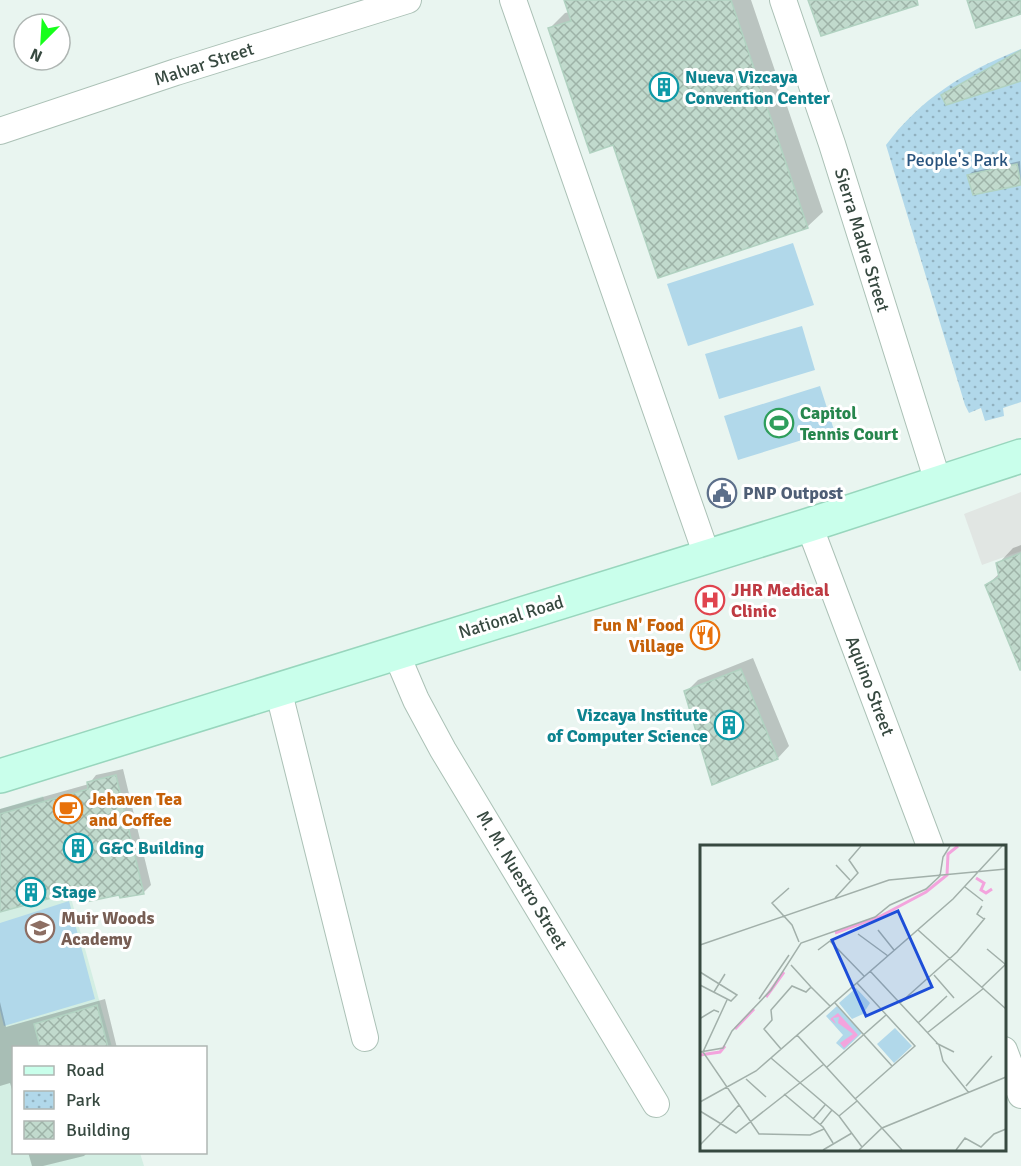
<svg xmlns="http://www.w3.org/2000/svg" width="1021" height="1166" font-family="Signika,sans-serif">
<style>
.education{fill:#d3eee3}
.green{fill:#b1d8ea}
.park{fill:url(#park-dots)}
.parking{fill:#e1e6e3}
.shadow{fill:#0003}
.building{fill:url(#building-cross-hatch);stroke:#b1d2c1;stroke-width:1.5}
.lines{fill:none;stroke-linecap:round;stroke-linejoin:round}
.minor-casing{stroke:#abc1b6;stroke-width:28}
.secondary-casing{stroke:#98d6bd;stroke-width:36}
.minor{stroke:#fff;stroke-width:26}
.secondary{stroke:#c9ffeb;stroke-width:33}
.labels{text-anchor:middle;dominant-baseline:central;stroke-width:6;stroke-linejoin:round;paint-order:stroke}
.street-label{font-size:18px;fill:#374940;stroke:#fff}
.culture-label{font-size:18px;font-weight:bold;fill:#0d838f;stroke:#fff;text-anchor:start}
.park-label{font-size:18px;fill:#28537d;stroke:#fff}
.leisure-label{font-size:18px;font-weight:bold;fill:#27864d;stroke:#fff;text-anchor:start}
.service-label{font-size:18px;font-weight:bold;fill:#4e5e75;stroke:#fff;text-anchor:start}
.health-label{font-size:18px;font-weight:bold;fill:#be3a42;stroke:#fff;text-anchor:start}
.food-label{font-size:18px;font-weight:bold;fill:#c56008;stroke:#fff;text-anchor:end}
.education-label{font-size:18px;font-weight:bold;fill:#785e54;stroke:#fff;text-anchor:start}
.inset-river{fill:none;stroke:#f3a4dd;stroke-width:3}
.inset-road{fill:none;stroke:#a2b0aa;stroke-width:1.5}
.view{fill:#1d4ed8;fill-opacity:0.15;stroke:#1d4ed8;stroke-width:3}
.inset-edge{fill:none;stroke:#374940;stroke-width:3}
</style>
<defs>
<pattern id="park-dots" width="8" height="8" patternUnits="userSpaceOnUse" patternTransform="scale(1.5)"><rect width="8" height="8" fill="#b1d8ea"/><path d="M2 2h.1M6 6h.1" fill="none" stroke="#91b1bf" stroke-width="1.8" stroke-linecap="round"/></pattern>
<pattern id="building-cross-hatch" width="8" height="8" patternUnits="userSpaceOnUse" patternTransform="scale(1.5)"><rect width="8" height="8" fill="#c1dacd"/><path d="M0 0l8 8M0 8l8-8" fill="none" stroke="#9eb3a8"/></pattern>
</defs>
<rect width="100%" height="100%" fill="#e9f5f0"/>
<path class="education" d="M 43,796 L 112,1047 L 14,1048 L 14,1152 L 140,1153 L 144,1166 L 0,1166 L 0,809 Z"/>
<path class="green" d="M 793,243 L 814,305 L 688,346 L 667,284 Z
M 802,326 L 815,370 L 719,399 L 705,354 Z
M 820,386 L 834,430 L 738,460 L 724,416 Z
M 69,901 L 95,999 L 4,1026 L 0,1010 L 0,923 Z"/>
<path class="park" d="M 1021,49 L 1021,402 L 1003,408 L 1004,416 L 985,421 L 981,408 L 969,413 L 965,405 L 886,145 C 922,97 966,71 1021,49 Z"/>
<path class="parking" d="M 1021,492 L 1021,551 L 982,565 L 964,514 Z"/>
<path class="shadow" d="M 566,0 L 751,0 L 823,212 L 807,227 L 549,29 L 565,13 L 570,12 Z
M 1020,161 L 1021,184 L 974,194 L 969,175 L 972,172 Z
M 1021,545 L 1021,668 L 987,585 L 1000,573 L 998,564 L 1013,548 Z
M 753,658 L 789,746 L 778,758 L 713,783 L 686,692 L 698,680 Z
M 123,769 L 151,885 L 143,893 L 78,889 L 0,911 L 0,809 L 89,784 L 96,775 Z
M 105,999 L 117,1048 L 14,1048 L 14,1096 L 10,1083 L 0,1086 L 0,1002 L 6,1027 Z
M 28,1152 L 88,1152 L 84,1156 L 43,1166 L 32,1166 Z"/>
<path class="building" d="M 564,0 L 731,0 L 808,228 L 658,278 L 613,145 L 590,153 L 548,28 L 571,21 Z
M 808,0 L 917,0 L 918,5 L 821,36 Z
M 967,0 L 1021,0 L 1021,14 L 976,28 Z
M 1021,50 L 1021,81 L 946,105 L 941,95 Z
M 1017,164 L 1021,185 L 973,195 L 967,175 Z
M 1021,553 L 1021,670 L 1020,670 L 985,585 L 999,577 L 996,563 Z
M 741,669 L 778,759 L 712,785 L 684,691 Z
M 116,775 L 144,894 L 120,898 L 119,895 L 80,903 L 77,891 L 0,912 L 0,814 L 88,789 L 87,782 Z
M 97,1005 L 108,1047 L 40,1047 L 34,1024 Z"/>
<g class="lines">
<g class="minor-casing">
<path id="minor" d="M 513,0 L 707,556
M 783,0 L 832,144 L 938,482
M 0,131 L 176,72 L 408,0
M 809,525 L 930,846
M 396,653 L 416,700 L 443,750 L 656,1104
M 278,689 L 365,1038
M 1004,1050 L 1021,1095"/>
</g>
<g class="secondary-casing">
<path id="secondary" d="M 0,776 L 809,525 L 1021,456"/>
</g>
<use href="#minor" class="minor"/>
<use href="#secondary" class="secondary"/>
</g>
<defs>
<g id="building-ring" transform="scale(1.5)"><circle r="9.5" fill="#fff" stroke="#0f9aa8" stroke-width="1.5"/><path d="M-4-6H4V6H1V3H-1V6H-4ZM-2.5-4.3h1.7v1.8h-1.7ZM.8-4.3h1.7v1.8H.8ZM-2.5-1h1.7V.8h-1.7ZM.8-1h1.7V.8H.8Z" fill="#0f9aa8"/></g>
<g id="stadium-ring" transform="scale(1.5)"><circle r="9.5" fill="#fff" stroke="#2e9e5b" stroke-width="1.5"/><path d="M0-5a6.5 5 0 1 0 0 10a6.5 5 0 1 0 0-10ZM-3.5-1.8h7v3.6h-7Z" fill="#2e9e5b"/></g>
<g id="civic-ring" transform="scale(1.5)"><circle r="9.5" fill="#fff" stroke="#5c6f8a" stroke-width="1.5"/><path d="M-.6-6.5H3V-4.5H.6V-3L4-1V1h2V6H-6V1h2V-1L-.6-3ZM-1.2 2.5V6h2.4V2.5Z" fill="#5c6f8a"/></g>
<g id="hospital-ring" transform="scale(1.5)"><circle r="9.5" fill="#fff" stroke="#e0444e" stroke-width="1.5"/><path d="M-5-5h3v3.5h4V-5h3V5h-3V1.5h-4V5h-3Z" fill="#e0444e"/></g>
<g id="restaurant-ring" transform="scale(1.5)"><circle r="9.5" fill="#fff" stroke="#e8710a" stroke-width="1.5"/><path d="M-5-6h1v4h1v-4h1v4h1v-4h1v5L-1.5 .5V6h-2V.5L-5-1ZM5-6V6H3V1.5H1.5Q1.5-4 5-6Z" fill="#e8710a"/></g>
<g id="cafe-ring" transform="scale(1.5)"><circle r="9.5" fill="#fff" stroke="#e8710a" stroke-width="1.5"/><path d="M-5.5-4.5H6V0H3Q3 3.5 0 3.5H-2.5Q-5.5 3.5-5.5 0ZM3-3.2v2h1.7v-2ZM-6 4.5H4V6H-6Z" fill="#e8710a"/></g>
<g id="school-ring" transform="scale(1.5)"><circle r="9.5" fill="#fff" stroke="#8d6e63" stroke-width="1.5"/><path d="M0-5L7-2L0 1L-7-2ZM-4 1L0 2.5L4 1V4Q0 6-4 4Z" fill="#8d6e63"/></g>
</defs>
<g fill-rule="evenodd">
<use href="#building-ring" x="664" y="87"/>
<use href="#stadium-ring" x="779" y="423"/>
<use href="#civic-ring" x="722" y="493"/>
<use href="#hospital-ring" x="710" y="600"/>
<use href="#restaurant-ring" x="705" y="635"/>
<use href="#building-ring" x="729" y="725"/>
<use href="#cafe-ring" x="68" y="809"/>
<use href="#building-ring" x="78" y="848"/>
<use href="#building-ring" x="31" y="892"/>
<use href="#school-ring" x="40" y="928"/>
</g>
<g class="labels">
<g class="street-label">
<text transform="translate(204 64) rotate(-18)">Malvar Street</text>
<text transform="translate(862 240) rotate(73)">Sierra Madre Street</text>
<text transform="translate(511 617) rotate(-17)">National Road</text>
<text transform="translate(870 686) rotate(69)">Aquino Street</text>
<text transform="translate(522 880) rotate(59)">M. M. Nuestro Street</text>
</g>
<g class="culture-label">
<text x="685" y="77">Nueva Vizcaya<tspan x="685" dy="21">Convention Center</tspan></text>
<text x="708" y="715" text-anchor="end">Vizcaya Institute<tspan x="708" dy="21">of Computer Science</tspan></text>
<text x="99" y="848">G&amp;C Building</text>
<text x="52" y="892">Stage</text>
</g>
<g class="park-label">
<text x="957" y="160">People's Park</text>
</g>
<g class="leisure-label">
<text x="800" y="413">Capitol<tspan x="800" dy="21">Tennis Court</tspan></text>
</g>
<g class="service-label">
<text x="743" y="493">PNP Outpost</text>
</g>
<g class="health-label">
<text x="731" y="590">JHR Medical<tspan x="731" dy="21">Clinic</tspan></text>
</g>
<g class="food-label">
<text x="684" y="625">Fun N' Food<tspan x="684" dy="21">Village</tspan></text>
<text x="89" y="799" text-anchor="start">Jehaven Tea<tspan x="89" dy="21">and Coffee</tspan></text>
</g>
<g class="education-label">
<text x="61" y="918">Muir Woods<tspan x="61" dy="21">Academy</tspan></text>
</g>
</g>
<g transform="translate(700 845)">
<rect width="306" height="306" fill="#e9f5f0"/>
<path d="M 156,143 L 170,158 L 163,169 L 152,174 L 139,158 ZM 137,161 L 162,188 L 144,205 L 136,198 L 143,190 L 126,171 ZM 195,183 L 212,201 L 194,218 L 177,199 Z" fill="#b1d8ea"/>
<path d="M 138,168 L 158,190 L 144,203 L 140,198 L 153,189 L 138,178 L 139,172 L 133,173 L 136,179 L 130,174 Z" fill="#f3a4dd"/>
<path class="inset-river" d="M 276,33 L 284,38 L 281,45 L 286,48 L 292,44M 135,88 L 179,72 L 226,47 L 247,30 L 248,9 L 258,1M 66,152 L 84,127M 35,184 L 54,164M 0,210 L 20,207 L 25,201"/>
<path class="inset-road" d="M 136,20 L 150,35M 265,42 L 283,56M 89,43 L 72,58 L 92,80 L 99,97M 135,53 L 158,28 L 149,15 L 161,1M 282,61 L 277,69 L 284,74M 178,85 L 194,105M 218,85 L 306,164M 158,89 L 188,111M 0,100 L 189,35 L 306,24M 287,104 L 305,119M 118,105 L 130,96 L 164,131M 91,120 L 111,142M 170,126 L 239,200 L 243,216 L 269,248M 0,127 L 37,150 L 31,156 L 0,140M 234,130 L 254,153M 282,142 L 306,119M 14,147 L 25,129M 59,154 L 89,110M 27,155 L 3,207 L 59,289 L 110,290 L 124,284M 135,158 L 192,221M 200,158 L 257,107 L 285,73M 1,173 L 14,165 L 19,167M 218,178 L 247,151M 227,188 L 284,143M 97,190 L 202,305M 236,198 L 254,207M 81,204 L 64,184 L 72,175 L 71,165 L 92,141 L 106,147 L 111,142 L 130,161M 0,207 L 23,203 L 32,186 L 71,145 L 101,98 L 175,72 L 190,60 L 226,44 L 240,31 L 243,12 L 250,1M 71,213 L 139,271 L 162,302M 127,222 L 186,170M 46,234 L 66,252M 266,241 L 292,211M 84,249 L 123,282 L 133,298M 155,254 L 215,201 L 157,138M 0,257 L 56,226 L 253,54 L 302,1M 0,266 L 36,288 L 124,219M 139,271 L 157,256M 113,274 L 125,260M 120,280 L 132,265M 0,300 L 39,260M 123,305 L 152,288M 159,305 L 182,283 L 306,232M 256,305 L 265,293 L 281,302 L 294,289 L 306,284"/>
<path class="view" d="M 198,66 L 232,142 L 166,171 L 132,95 Z"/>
<rect width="306" height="306" class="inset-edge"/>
</g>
<rect x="12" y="1046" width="195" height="108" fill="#ffffff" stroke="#afb6b3" stroke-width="1.5"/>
<rect x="24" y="1066" width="30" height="9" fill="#c9ffeb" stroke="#afb6b3" stroke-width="1.5"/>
<text x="66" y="1076" font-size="18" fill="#374940">Road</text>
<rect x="24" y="1091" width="30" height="18" fill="url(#park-dots)" stroke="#afb6b3" stroke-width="1.5"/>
<text x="66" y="1106" font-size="18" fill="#374940">Park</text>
<rect x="24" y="1121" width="30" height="18" fill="url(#building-cross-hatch)" stroke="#afb6b3" stroke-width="1.5"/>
<text x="66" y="1136" font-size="18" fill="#374940">Building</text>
<g transform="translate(42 42) rotate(204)"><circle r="28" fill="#ffffff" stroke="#afb6b3" stroke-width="1.5"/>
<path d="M0-4.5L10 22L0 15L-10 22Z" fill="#16ff1b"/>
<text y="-9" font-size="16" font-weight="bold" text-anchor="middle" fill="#374940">N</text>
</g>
</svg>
